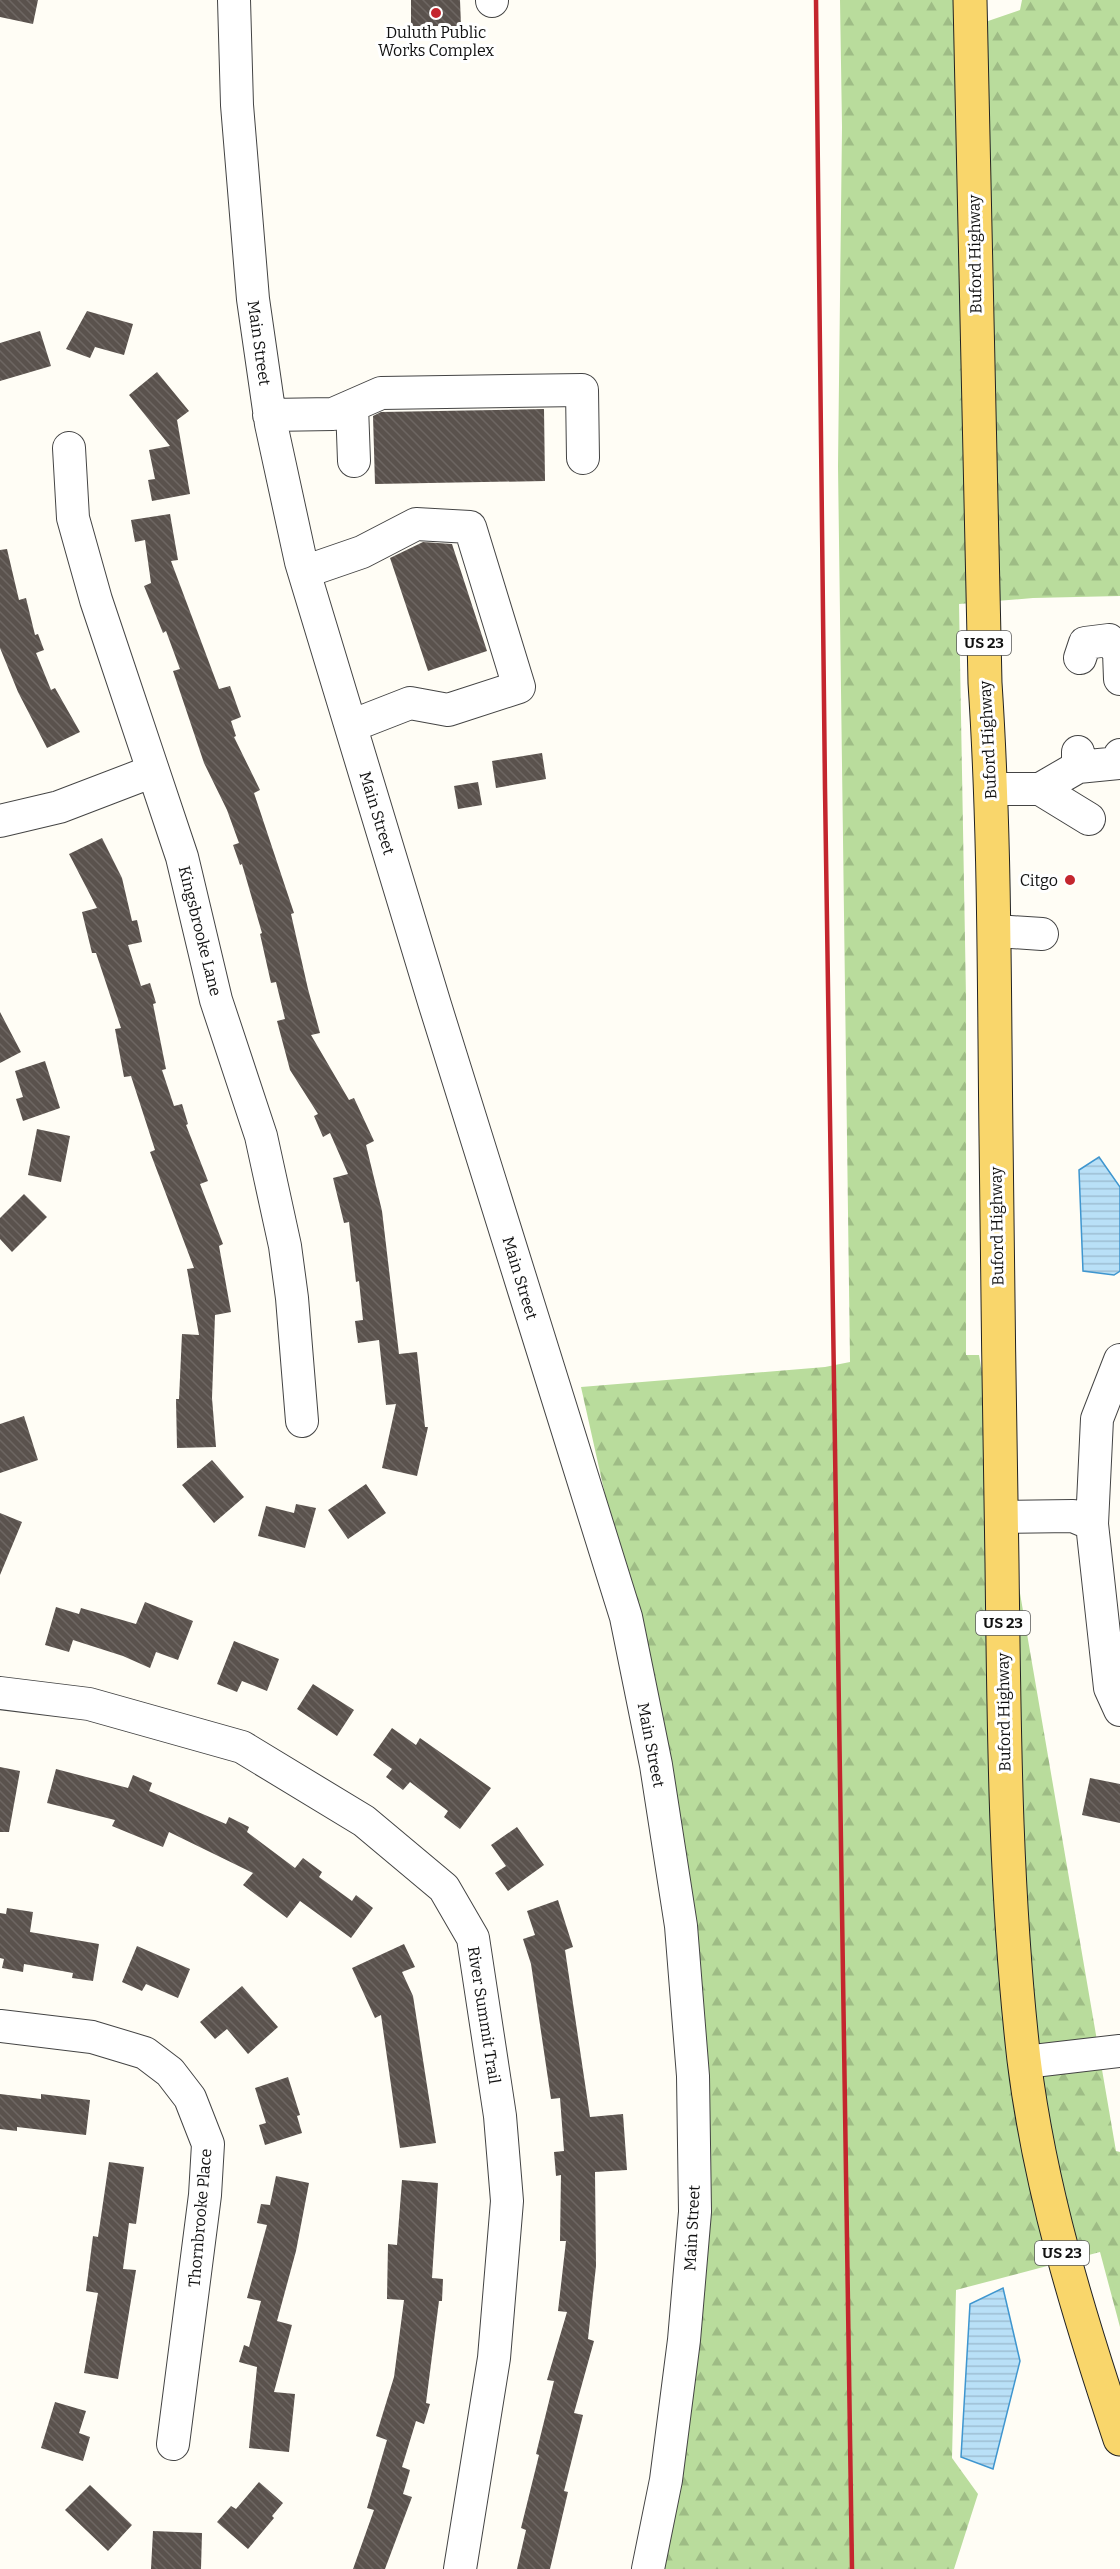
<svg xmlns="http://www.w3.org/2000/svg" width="1120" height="2569" font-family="Bitter,serif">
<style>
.forest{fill:url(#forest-firs)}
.water{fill:url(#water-rules);stroke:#3f96cf;stroke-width:1.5}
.building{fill:url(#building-back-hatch)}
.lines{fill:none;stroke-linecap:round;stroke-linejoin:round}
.minor-casing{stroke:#444;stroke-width:34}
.major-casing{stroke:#222;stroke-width:35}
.minor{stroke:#fff;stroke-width:32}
.major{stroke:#f9d66b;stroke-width:33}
.rail{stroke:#c4262e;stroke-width:4.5}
.poi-dot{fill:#c4262e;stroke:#fff;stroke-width:2}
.labels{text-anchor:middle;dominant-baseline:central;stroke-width:6;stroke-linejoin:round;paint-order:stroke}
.shield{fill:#fff;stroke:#585858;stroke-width:1.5}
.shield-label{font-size:15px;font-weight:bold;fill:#111}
.poi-label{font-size:16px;fill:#111;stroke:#fff}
.street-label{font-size:16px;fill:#111;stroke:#fff}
</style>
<defs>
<pattern id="forest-firs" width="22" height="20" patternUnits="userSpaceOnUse" patternTransform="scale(1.5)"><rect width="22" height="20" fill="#b9dc9c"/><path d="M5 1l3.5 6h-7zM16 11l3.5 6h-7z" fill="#9ebc85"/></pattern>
<pattern id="water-rules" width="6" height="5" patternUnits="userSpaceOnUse" patternTransform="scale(1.5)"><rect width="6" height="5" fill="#b9e0f7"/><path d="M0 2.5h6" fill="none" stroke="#9ebfd3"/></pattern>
<pattern id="building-back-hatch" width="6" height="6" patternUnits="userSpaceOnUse" patternTransform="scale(1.5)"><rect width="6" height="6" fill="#5a524d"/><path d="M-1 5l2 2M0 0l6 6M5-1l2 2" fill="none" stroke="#6d6662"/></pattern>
</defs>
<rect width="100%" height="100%" fill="#fffdf5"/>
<path class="forest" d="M 840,0 L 954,0 L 956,32 L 1020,10 L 1022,0 L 1120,0 L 1120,596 L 1033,598 L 959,604 L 966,996 L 966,1355 L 979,1355 L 1116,2151 L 1120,2152 L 1120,2327 L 1100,2252 L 956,2290 L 952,2458 L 978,2494 L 954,2569 L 657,2569 L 704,2165 L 638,1642 L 581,1387 L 825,1367 L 850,1362 L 838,466 L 842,127 Z"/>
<path class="water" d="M 1099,1157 L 1120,1187 L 1120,1271 L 1114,1275 L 1083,1271 L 1079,1170 Z
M 1003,2288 L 1020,2361 L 993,2469 L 961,2457 L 970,2304 Z"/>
<path class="building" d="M 0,0 L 38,0 L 33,24 L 0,17 Z
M 411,0 L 460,0 L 461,26 L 411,26 Z
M 87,311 L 133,324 L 124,355 L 95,347 L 90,358 L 66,349 Z
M 40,331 L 51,366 L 0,381 L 0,343 Z
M 157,372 L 189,411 L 177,420 L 190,494 L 152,501 L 148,480 L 155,479 L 149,450 L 170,446 L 129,395 Z
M 544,409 L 545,481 L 375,484 L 373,416 L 381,412 Z
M 170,514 L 178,560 L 171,561 L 219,689 L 230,686 L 241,717 L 231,721 L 236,736 L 234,737 L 260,790 L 254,793 L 294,913 L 291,914 L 308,989 L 320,1033 L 311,1035 L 349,1100 L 354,1098 L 374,1141 L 366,1145 L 382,1211 L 399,1354 L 417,1352 L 425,1427 L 428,1427 L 417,1476 L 382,1468 L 396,1404 L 386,1405 L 379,1340 L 358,1343 L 355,1321 L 363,1320 L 359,1281 L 356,1282 L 349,1222 L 344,1223 L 333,1178 L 348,1174 L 330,1133 L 323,1137 L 314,1116 L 318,1114 L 290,1070 L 277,1021 L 285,1019 L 276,982 L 271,983 L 260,934 L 262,933 L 242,864 L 240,865 L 233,845 L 239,843 L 227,810 L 204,763 L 173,671 L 180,669 L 166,631 L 163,633 L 144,586 L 151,583 L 145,540 L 135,542 L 131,520 Z
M 423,542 L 452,544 L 487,651 L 428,671 L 390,558 Z
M 7,549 L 19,600 L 26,598 L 35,635 L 38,634 L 44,650 L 36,653 L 51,690 L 55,688 L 80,732 L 47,748 L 18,692 L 0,648 L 0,550 Z
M 542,753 L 546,779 L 496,788 L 492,761 Z
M 478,782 L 482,805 L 458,809 L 454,786 Z
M 102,838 L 122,878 L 132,921 L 137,920 L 142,942 L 128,945 L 141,986 L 150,983 L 156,1003 L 153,1004 L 166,1069 L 162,1070 L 174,1106 L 182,1104 L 188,1124 L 186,1125 L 208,1181 L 200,1184 L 223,1244 L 219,1246 L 231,1312 L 215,1315 L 212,1398 L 216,1447 L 177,1448 L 176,1399 L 179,1399 L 182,1334 L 199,1335 L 187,1269 L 194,1268 L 150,1152 L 155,1150 L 131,1076 L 124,1077 L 115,1029 L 121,1028 L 96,953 L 92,953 L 82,912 L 97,908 L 69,854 Z
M 0,1012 L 21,1052 L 0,1063 Z
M 45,1061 L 60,1108 L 23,1121 L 16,1099 L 23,1097 L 15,1071 Z
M 37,1129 L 70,1136 L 61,1182 L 28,1175 Z
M 24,1194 L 47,1217 L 12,1252 L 0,1239 L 0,1218 Z
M 24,1416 L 38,1460 L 0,1473 L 0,1424 Z
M 212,1460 L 244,1497 L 214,1523 L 182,1485 Z
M 366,1484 L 386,1513 L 348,1539 L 328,1510 Z
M 296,1504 L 316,1508 L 305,1548 L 258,1536 L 266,1506 L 294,1513 Z
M 0,1513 L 22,1522 L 0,1575 Z
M 145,1602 L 193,1621 L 178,1660 L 156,1652 L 150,1668 L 123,1656 L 73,1640 L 69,1652 L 45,1645 L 56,1607 L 79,1614 L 81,1608 L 136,1624 Z
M 234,1641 L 279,1659 L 267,1691 L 242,1681 L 237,1692 L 217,1684 Z
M 313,1684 L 354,1710 L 337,1736 L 297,1709 Z
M 392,1728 L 416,1745 L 420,1738 L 491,1788 L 460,1829 L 444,1817 L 448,1811 L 410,1782 L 403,1790 L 386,1777 L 392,1769 L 373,1755 Z
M 0,1767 L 20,1771 L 9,1832 L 0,1832 Z
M 56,1769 L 128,1788 L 133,1775 L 152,1783 L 149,1791 L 226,1824 L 229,1817 L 249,1827 L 247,1832 L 295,1868 L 303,1858 L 322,1872 L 319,1877 L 352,1901 L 356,1895 L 373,1908 L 351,1938 L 300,1901 L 287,1918 L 243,1885 L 253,1873 L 169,1832 L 163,1847 L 112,1826 L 115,1820 L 47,1803 Z
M 1090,1778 L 1120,1784 L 1120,1823 L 1082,1815 Z
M 517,1827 L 544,1865 L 508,1891 L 495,1873 L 506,1866 L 491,1845 Z
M 558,1900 L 573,1947 L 565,1950 L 590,2117 L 623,2114 L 627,2170 L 595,2172 L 596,2266 L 588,2339 L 594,2341 L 574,2413 L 583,2415 L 564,2491 L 568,2492 L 550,2569 L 517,2569 L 526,2530 L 521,2528 L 539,2455 L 536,2454 L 554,2381 L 547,2380 L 567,2312 L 558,2311 L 566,2241 L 560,2241 L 561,2175 L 556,2176 L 554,2152 L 564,2151 L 560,2098 L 551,2099 L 531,1964 L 523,1939 L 535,1935 L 527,1911 Z
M 7,1908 L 33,1912 L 30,1932 L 99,1944 L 93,1981 L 72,1978 L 73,1973 L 24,1964 L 23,1972 L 2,1968 L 4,1959 L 0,1958 L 0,1913 L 6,1914 Z
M 404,1944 L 415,1967 L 402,1972 L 413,1996 L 436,2143 L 400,2148 L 381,2015 L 375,2018 L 352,1968 Z
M 137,1946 L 190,1969 L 178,1998 L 146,1984 L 142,1991 L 122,1982 Z
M 242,1986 L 278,2027 L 248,2054 L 227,2029 L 215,2039 L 200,2022 Z
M 288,2077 L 300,2115 L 297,2116 L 302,2133 L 265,2145 L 259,2125 L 266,2123 L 255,2088 Z
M 0,2094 L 41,2099 L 41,2094 L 90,2100 L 86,2135 L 17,2127 L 17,2131 L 0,2129 Z
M 109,2162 L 144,2167 L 136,2224 L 129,2223 L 123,2269 L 136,2270 L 118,2379 L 84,2373 L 98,2293 L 86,2291 L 93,2236 L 98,2237 Z
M 276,2176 L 309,2183 L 296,2251 L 277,2321 L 292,2325 L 274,2392 L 295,2394 L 289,2452 L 249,2448 L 257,2367 L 239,2362 L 244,2345 L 249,2347 L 261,2301 L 247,2298 L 267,2225 L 257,2223 L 261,2204 L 270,2205 Z
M 402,2180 L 438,2183 L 432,2278 L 443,2279 L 442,2301 L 439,2301 L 426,2403 L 430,2404 L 424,2424 L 416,2421 L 402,2467 L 410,2470 L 403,2494 L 412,2497 L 385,2569 L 353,2569 L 374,2510 L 367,2508 L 387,2440 L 376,2436 L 394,2377 L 404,2300 L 387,2299 L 388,2244 L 397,2245 Z
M 55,2402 L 86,2411 L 79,2433 L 90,2437 L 83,2461 L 41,2448 Z
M 259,2482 L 283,2503 L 272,2516 L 274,2518 L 248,2549 L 217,2522 L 231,2506 L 236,2509 Z
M 90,2485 L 132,2525 L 108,2551 L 65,2510 Z
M 153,2531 L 202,2533 L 201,2569 L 151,2569 Z"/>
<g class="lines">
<g class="minor-casing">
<path id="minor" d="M 234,0 L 237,105 L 253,299 L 271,424 L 301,562 L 435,1005 L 626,1617 L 656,1765 L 681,1926 L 693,2076 L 695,2212 L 684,2340 L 666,2480 L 648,2569
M 492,1 L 492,0
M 352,406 L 354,461
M 269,415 L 333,414 L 381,393 L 582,390 L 583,458
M 69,448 L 73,518 L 96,600 L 182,857 L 216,1000 L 261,1136 L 285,1246 L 292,1298 L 302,1421
M 304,572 L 362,552 L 416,524 L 470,527 L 519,687 L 448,710 L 410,703 L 351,726
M 1080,658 L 1085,643 L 1109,640 L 1119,652 L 1120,679
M 1078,767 L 1120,763 L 1120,755
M 992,789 L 1040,789 L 1089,819
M 1040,789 L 1078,767 L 1078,752
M 0,821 L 59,807 L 153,771
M 996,931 L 1042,934
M 1120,1360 L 1097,1419 L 1092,1524 L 1110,1688 L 1120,1710
M 1002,1517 L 1073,1516 L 1092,1524
M 0,1693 L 89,1704 L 242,1747 L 364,1821 L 444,1888 L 473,1938 L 500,2116 L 507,2201 L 494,2358 L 460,2569
M 0,2026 L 92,2037 L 145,2053 L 170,2072 L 190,2098 L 208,2144 L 205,2195 L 173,2444
M 1025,2062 L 1120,2051"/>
</g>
<g class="major-casing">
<path id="major" d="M 970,0 L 985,683 C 995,834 994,984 996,1136 C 997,1278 1000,1421 1002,1563 C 1004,1729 1005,1895 1024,2060 C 1040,2190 1079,2316 1120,2439"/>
</g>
<use href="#minor" class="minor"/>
<use href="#major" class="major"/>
<path class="rail" d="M 816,0 L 825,789 L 852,2569"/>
</g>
<g class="poi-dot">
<circle cx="436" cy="13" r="6"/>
<circle cx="1070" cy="880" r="6"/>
</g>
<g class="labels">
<g class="shield">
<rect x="957" y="631" width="54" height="24" rx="4.5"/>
<rect x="976" y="1611" width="54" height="24" rx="4.5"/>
<rect x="1035" y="2241" width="54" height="24" rx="4.5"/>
</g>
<g class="shield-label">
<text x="984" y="643">US 23</text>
<text x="1003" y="1623">US 23</text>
<text x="1062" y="2253">US 23</text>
</g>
<g class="poi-label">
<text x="436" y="32">Duluth Public<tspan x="436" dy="18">Works Complex</tspan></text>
<text x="1058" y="880" text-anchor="end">Citgo</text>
</g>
<g class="street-label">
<text transform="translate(975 254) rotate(-91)">Buford Highway</text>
<text transform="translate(259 343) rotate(82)">Main Street</text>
<text transform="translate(988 740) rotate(-93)">Buford Highway</text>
<text transform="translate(377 813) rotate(73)">Main Street</text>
<text transform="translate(200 931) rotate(76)">Kingsbrooke Lane</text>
<text transform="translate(997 1226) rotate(-91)">Buford Highway</text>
<text transform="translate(520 1278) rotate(73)">Main Street</text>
<text transform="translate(1004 1712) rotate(-91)">Buford Highway</text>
<text transform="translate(651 1745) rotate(79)">Main Street</text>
<text transform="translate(484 2015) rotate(81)">River Summit Trail</text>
<text transform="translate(200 2218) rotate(-85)">Thornbrooke Place</text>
<text transform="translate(692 2228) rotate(-87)">Main Street</text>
</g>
</g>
</svg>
